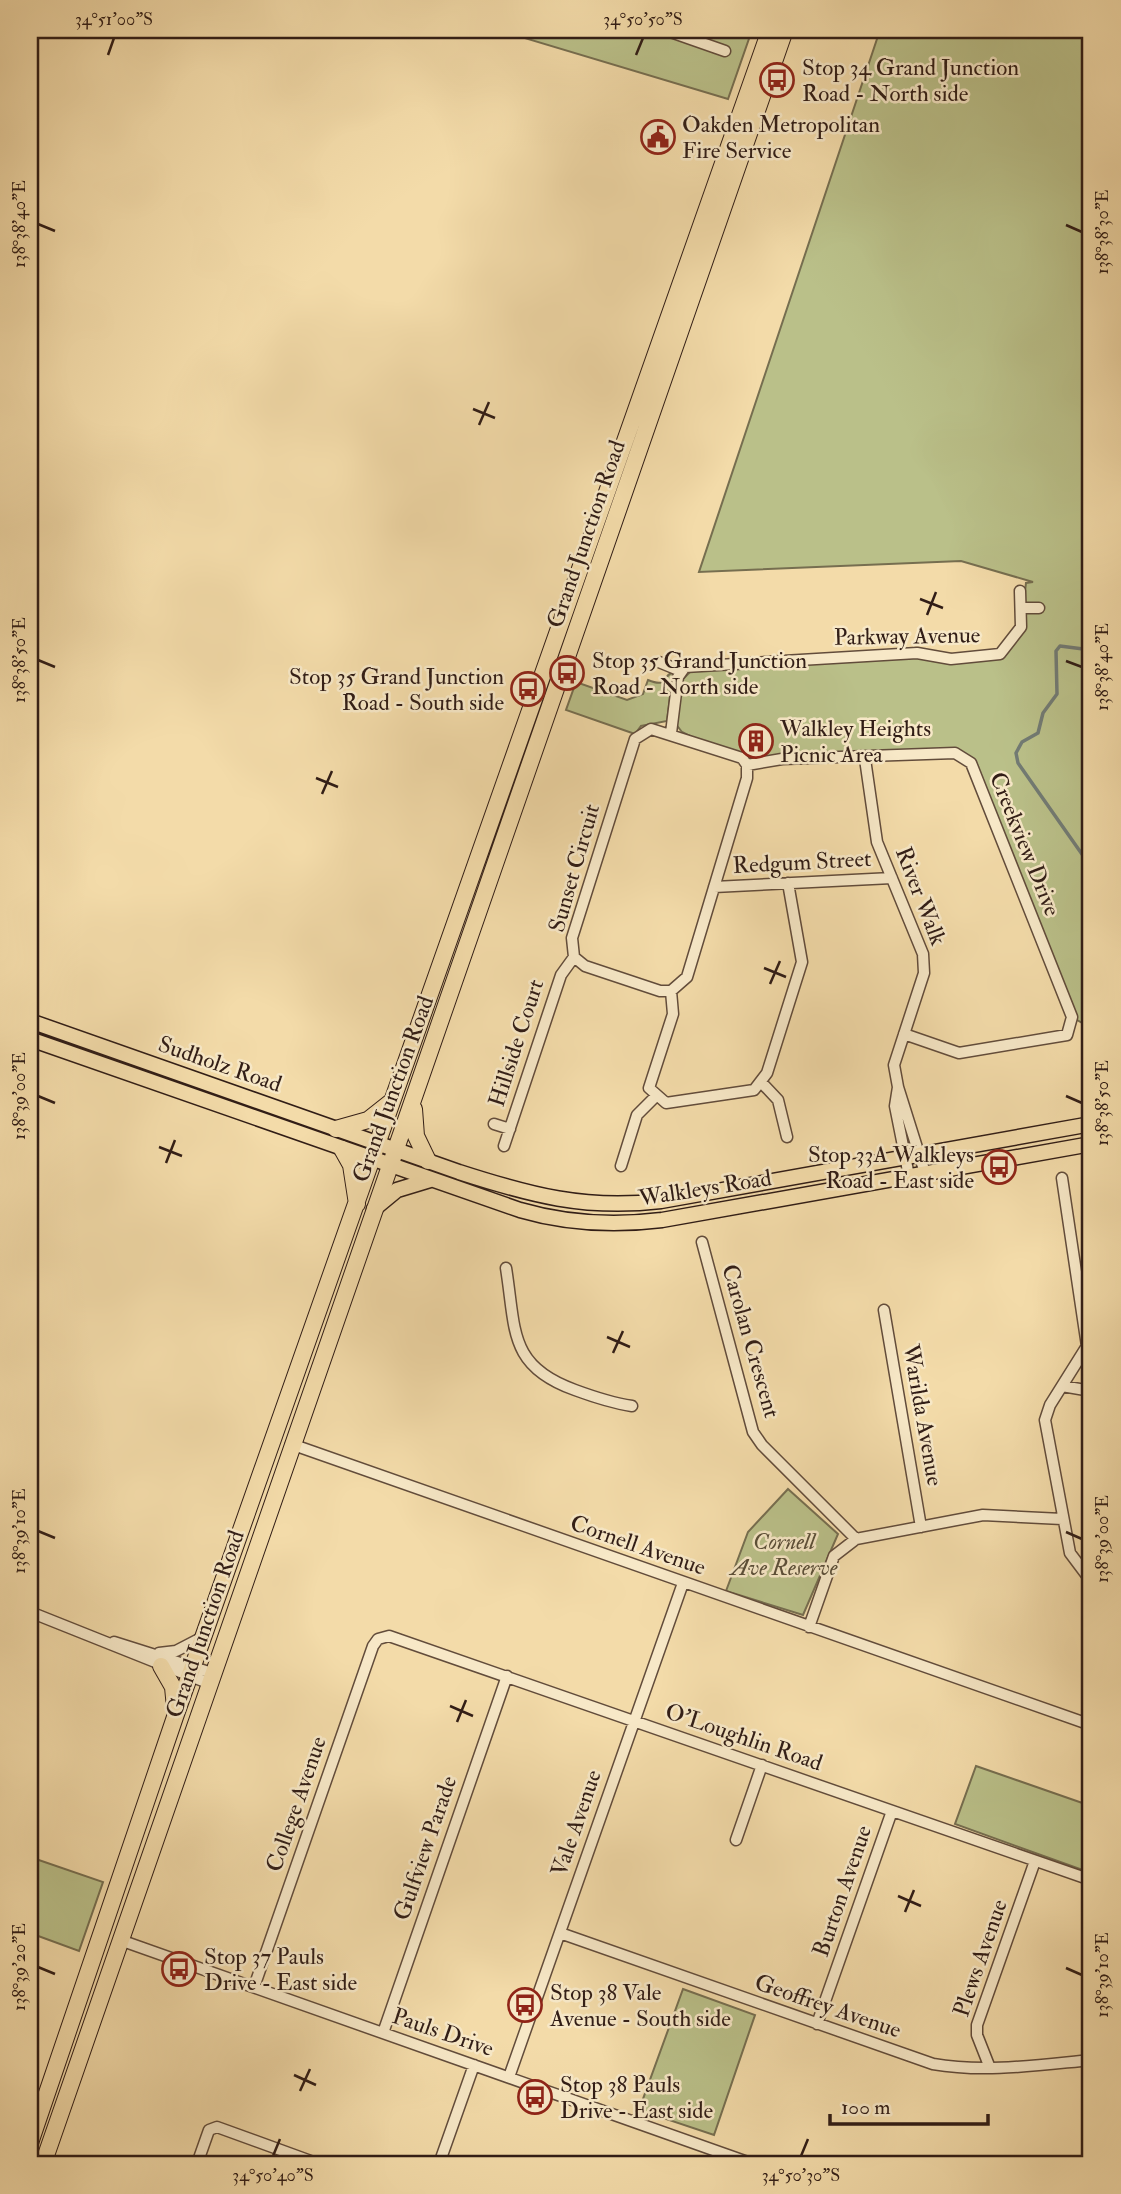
<svg xmlns="http://www.w3.org/2000/svg" width="1121" height="2194" font-family="'IM FELL Double Pica',serif">
<style>
.green{fill:#bac089;stroke:#766e50;stroke-width:2}
.lines{fill:none;stroke-linecap:round;stroke-linejoin:round}
.stream{stroke:#727b74;stroke-width:3.5}
.minor-casing{stroke:#624c3b;stroke-width:13}
.major-casing{stroke:#311d16;stroke-width:17}
.highway-casing{stroke:#311d16;stroke-width:18}
.minor{stroke:#f7e8c7;stroke-width:10}
.major{stroke:#f3dba9;stroke-width:14}
.highway{stroke:#f3dba9;stroke-width:16}
.ticks{fill:none;stroke:#311d16;stroke-width:2.5}
.labels{text-anchor:middle;dominant-baseline:central;stroke-width:5;stroke-linejoin:round;paint-order:stroke}
.poi-label{font-size:23px;fill:#311d16;stroke:#f7e8c7;text-anchor:start}
.street-label{font-size:23px;fill:#311d16;stroke:#f7e8c7}
.park-label{font-size:23px;font-style:italic;fill:#5a4e38;stroke:#f7e8c7}
.neatline{fill:none;stroke:#311d16;stroke-width:2.5}
.ticks-label{font-size:18px;text-anchor:middle;fill:#311d16}
</style>
<rect width="100%" height="100%" fill="#f3dba9"/>
<filter id="stains"><feTurbulence type="fractalNoise" baseFrequency=".00286" numOctaves="4"/><feColorMatrix values="0 0 0 0 .2 0 0 0 0 .09 0 0 0 0 .02 0 0 0 .5 -.17"/></filter>
<radialGradient id="worn" r=".72"><stop offset=".6" stop-color="#630" stop-opacity="0"/><stop offset="1" stop-color="#630" stop-opacity=".3"/></radialGradient>
<path class="green" d="M 498,30 L 752,30 L 728,99 Z
M 880,30 L 1091,30 L 1091,1028 L 1072,1017 L 970,763 L 955,753 L 747,765 L 682,732 L 675,723 L 683,679 L 691,671 L 917,653 L 951,659 L 1000,654 L 1021,627 L 1026,583 L 1033,582 L 961,561 L 699,572 Z
M 673,672 L 667,721 L 641,726 L 635,734 L 566,710 L 576,682 L 627,700 L 643,694 L 648,680 C 668,688 661,677 673,672 Z
M 788,1489 L 838,1534 L 803,1615 L 726,1591 L 748,1532 Z
M 976,1766 L 1091,1806 L 1091,1873 L 955,1824 Z
M 30,1857 L 103,1882 L 79,1951 L 30,1933 Z
M 683,1989 L 755,2015 L 714,2135 L 639,2110 Z"/>
<g class="lines">
<path class="stream" d="M 1091,650 L 1060,646 L 1056,651 L 1057,694 L 1043,713 L 1038,733 L 1022,742 L 1016,753 L 1018,763 L 1091,867"/>
<g class="minor-casing">
<path id="minor" d="M 665,30 L 725,51
M 1021,608 L 1039,608
M 659,662 L 681,671
M 651,729 L 742,758 L 747,765 L 747,778 L 687,977 L 671,991 L 660,991 L 585,966 L 574,957 L 572,938 L 635,739 Z
M 671,733 L 678,677 L 685,667 L 917,653 L 951,659 L 1000,654 L 1021,627 L 1020,591
M 865,759 L 877,842 L 923,954 L 924,973 L 894,1065 L 898,1087 L 895,1106 L 909,1176
M 747,765 L 782,759 L 955,753 L 971,763 L 1072,1017 L 1067,1035 L 959,1053 L 904,1034
M 714,887 L 892,878
M 671,991 L 673,1014 L 649,1088 L 666,1103 L 754,1090 L 767,1073 L 802,962 L 788,883
M 761,1082 L 778,1100 L 787,1137
M 898,1087 L 925,1173
M 494,1124 L 510,1129
M 504,1146 L 561,975 L 574,957
M 621,1166 L 637,1115 L 655,1097
M 1062,1178 L 1087,1346 L 1050,1405 L 1045,1420 L 1070,1553 L 1091,1581
M 702,1242 L 753,1432 L 762,1445 L 856,1539 L 983,1515 L 1062,1519
M 506,1268 C 516,1330 508,1366 575,1390 C 594,1397 612,1403 632,1406
M 884,1310 L 921,1527
M 1062,1386 L 1091,1391
M 291,1444 L 1091,1725
M 30,1612 L 208,1683
M 809,1627 L 834,1556 L 856,1539
M 114,1642 L 212,1673
M 159,1653 L 176,1651 L 203,1637
M 736,1840 L 762,1765
M 560,1933 L 933,2064 C 985,2073 1038,2065 1091,2060
M 120,1940 L 753,2164
M 254,1987 L 373,1646 L 378,1639 L 389,1636 L 1091,1880
M 817,2024 L 892,1811
M 383,2033 L 507,1676
M 990,2068 L 977,2035 L 977,2025 L 1035,1861
M 509,2077 L 683,1583
M 197,2164 L 209,2130 L 217,2127 L 319,2164
M 439,2164 L 474,2065"/>
</g>
<g class="major-casing">
<path id="major" d="M 30,1021 L 459,1172 C 530,1195 585,1210 661,1201 L 1091,1124
M 30,1039 L 520,1210 C 568,1224 613,1226 662,1220 L 1091,1144
M 374,1209 L 397,1190 L 430,1180"/>
</g>
<g class="highway-casing">
<path id="highway" d="M 414,1109 L 416,1136 L 428,1161
M 336,1129 L 368,1120 L 392,1101
M 342,1149 L 351,1165 L 357,1204
M 161,1666 L 173,1687 L 175,1708
M 30,2143 L 175,1717 L 770,30
M 43,2164 L 785,30"/>
</g>
<use href="#minor" class="minor"/>
<use href="#major" class="major"/>
<use href="#highway" class="highway"/>
</g>
<path class="ticks" d="M 108,55 L 114,38M 636,55 L 643,38M 38,224 L 55,231M 1066,225 L 1082,232M 473,409 L 495,418M 479,425 L 489,402M 920,599 L 943,608M 927,615 L 936,592M 38,660 L 55,667M 1066,661 L 1082,667M 316,778 L 338,787M 322,794 L 332,771M 764,968 L 786,977M 770,984 L 780,961M 38,1096 L 55,1103M 1066,1096 L 1082,1103M 159,1147 L 182,1156M 166,1163 L 175,1140M 607,1337 L 630,1347M 613,1353 L 623,1331M 38,1531 L 55,1538M 1066,1532 L 1082,1539M 450,1706 L 473,1716M 457,1722 L 466,1700M 898,1896 L 921,1906M 905,1912 L 914,1890M 38,1967 L 55,1974M 1066,1968 L 1082,1975M 294,2075 L 316,2085M 300,2091 L 310,2069M 273,2156 L 280,2139M 801,2156 L 808,2139"/>
<defs>
<g id="bus-ring" transform="scale(1.75)"><circle r="9.5" fill="#f7e8c7" stroke="#8f2418" stroke-width="1.5"/><path d="M-5-6H5V4H4V6H2V4H-2V6H-4V4H-5ZM-3.5-4V0h7V-4ZM-3.5 1.2v1.5H-2V1.2ZM2 1.2v1.5H3.5V1.2Z" fill="#8f2418"/></g>
<g id="civic-ring" transform="scale(1.75)"><circle r="9.5" fill="#f7e8c7" stroke="#8f2418" stroke-width="1.5"/><path d="M-.6-6.5H3V-4.5H.6V-3L4-1V1h2V6H-6V1h2V-1L-.6-3ZM-1.2 2.5V6h2.4V2.5Z" fill="#8f2418"/></g>
<g id="building-ring" transform="scale(1.75)"><circle r="9.5" fill="#f7e8c7" stroke="#8f2418" stroke-width="1.5"/><path d="M-4-6H4V6H1V3H-1V6H-4ZM-2.5-4.3h1.7v1.8h-1.7ZM.8-4.3h1.7v1.8H.8ZM-2.5-1h1.7V.8h-1.7ZM.8-1h1.7V.8H.8Z" fill="#8f2418"/></g>
</defs>
<g fill-rule="evenodd">
<use href="#bus-ring" x="777" y="80"/>
<use href="#civic-ring" x="658" y="137"/>
<use href="#bus-ring" x="567" y="673"/>
<use href="#bus-ring" x="528" y="689"/>
<use href="#building-ring" x="756" y="741"/>
<use href="#bus-ring" x="999" y="1167"/>
<use href="#bus-ring" x="179" y="1969"/>
<use href="#bus-ring" x="525" y="2005"/>
<use href="#bus-ring" x="535" y="2097"/>
</g>
<g class="labels">
<g class="poi-label">
<text x="802" y="67">Stop 34 Grand Junction<tspan x="802" dy="26">Road - North side</tspan></text>
<text x="682" y="124">Oakden Metropolitan<tspan x="682" dy="26">Fire Service</tspan></text>
<text x="592" y="660">Stop 35 Grand Junction<tspan x="592" dy="26">Road - North side</tspan></text>
<text x="504" y="676" text-anchor="end">Stop 35 Grand Junction<tspan x="504" dy="26">Road - South side</tspan></text>
<text x="780" y="728">Walkley Heights<tspan x="780" dy="26">Picnic Area</tspan></text>
<text x="974" y="1154" text-anchor="end">Stop 33A Walkleys<tspan x="974" dy="26">Road - East side</tspan></text>
<text x="204" y="1956">Stop 37 Pauls<tspan x="204" dy="26">Drive - East side</tspan></text>
<text x="550" y="1992">Stop 38 Vale<tspan x="550" dy="26">Avenue - South side</tspan></text>
<text x="560" y="2084">Stop 38 Pauls<tspan x="560" dy="26">Drive - East side</tspan></text>
</g>
<g class="street-label">
<text transform="translate(586 534) rotate(-71)">Grand Junction Road</text>
<text transform="translate(907 636) rotate(-1)">Parkway Avenue</text>
<text transform="translate(1025 844) rotate(68)">Creekview Drive</text>
<text transform="translate(802 862) rotate(-3)">Redgum Street</text>
<text transform="translate(574 868) rotate(-74)">Sunset Circuit</text>
<text transform="translate(921 896) rotate(69)">River Walk</text>
<text transform="translate(516 1043) rotate(-72)">Hillside Court</text>
<text transform="translate(220 1064) rotate(19)">Sudholz Road</text>
<text transform="translate(393 1089) rotate(-70)">Grand Junction Road</text>
<text transform="translate(705 1188) rotate(-9)">Walkleys Road</text>
<text transform="translate(751 1341) rotate(74)">Carolan Crescent</text>
<text transform="translate(923 1415) rotate(80)">Warilda Avenue</text>
<text transform="translate(638 1545) rotate(19)">Cornell Avenue</text>
<text transform="translate(205 1624) rotate(-71)">Grand Junction Road</text>
<text transform="translate(744 1737) rotate(19)">O'Loughlin Road</text>
<text transform="translate(296 1804) rotate(-71)">College Avenue</text>
<text transform="translate(576 1823) rotate(-71)">Vale Avenue</text>
<text transform="translate(425 1848) rotate(-71)">Gulfview Parade</text>
<text transform="translate(842 1891) rotate(-71)">Burton Avenue</text>
<text transform="translate(980 1958) rotate(-71)">Plews Avenue</text>
<text transform="translate(828 2006) rotate(19)">Geoffrey Avenue</text>
<text transform="translate(443 2032) rotate(19)">Pauls Drive</text>
</g>
<g class="park-label">
<text x="784" y="1541">Cornell<tspan x="784" dy="26">Ave Reserve</tspan></text>
</g>
</g>
<rect width="1121" height="2194" fill="none" stroke="#f3dba9" stroke-width="77"/>
<path d="M830 2114v10h158v-10" fill="none" stroke="#311d16" stroke-width="3.5"/>
<text x="841" y="2114" font-size="21" fill="#311d16" stroke="#f7e8c7" stroke-width="5" paint-order="stroke">100 m</text>
<rect x="38" y="38" width="1044" height="2118" class="neatline"/>
<g class="ticks-label">
<text x="114" y="25">34°51'00"S</text>
<text x="643" y="25">34°50'50"S</text>
<text transform="translate(19 224) rotate(-90)" y="6">138°38'40"E</text>
<text transform="translate(1102 232) rotate(-90)" y="6">138°38'30"E</text>
<text transform="translate(19 660) rotate(-90)" y="6">138°38'50"E</text>
<text transform="translate(1102 667) rotate(-90)" y="6">138°38'40"E</text>
<text transform="translate(19 1096) rotate(-90)" y="6">138°39'00"E</text>
<text transform="translate(1102 1103) rotate(-90)" y="6">138°38'50"E</text>
<text transform="translate(19 1531) rotate(-90)" y="6">138°39'10"E</text>
<text transform="translate(1102 1539) rotate(-90)" y="6">138°39'00"E</text>
<text transform="translate(19 1967) rotate(-90)" y="6">138°39'20"E</text>
<text transform="translate(1102 1975) rotate(-90)" y="6">138°39'10"E</text>
<text x="273" y="2181">34°50'40"S</text>
<text x="801" y="2181">34°50'30"S</text>
</g>
<rect width="100%" height="100%" filter="url(#stains)"/>
<rect width="100%" height="100%" fill="url(#worn)"/>
</svg>
